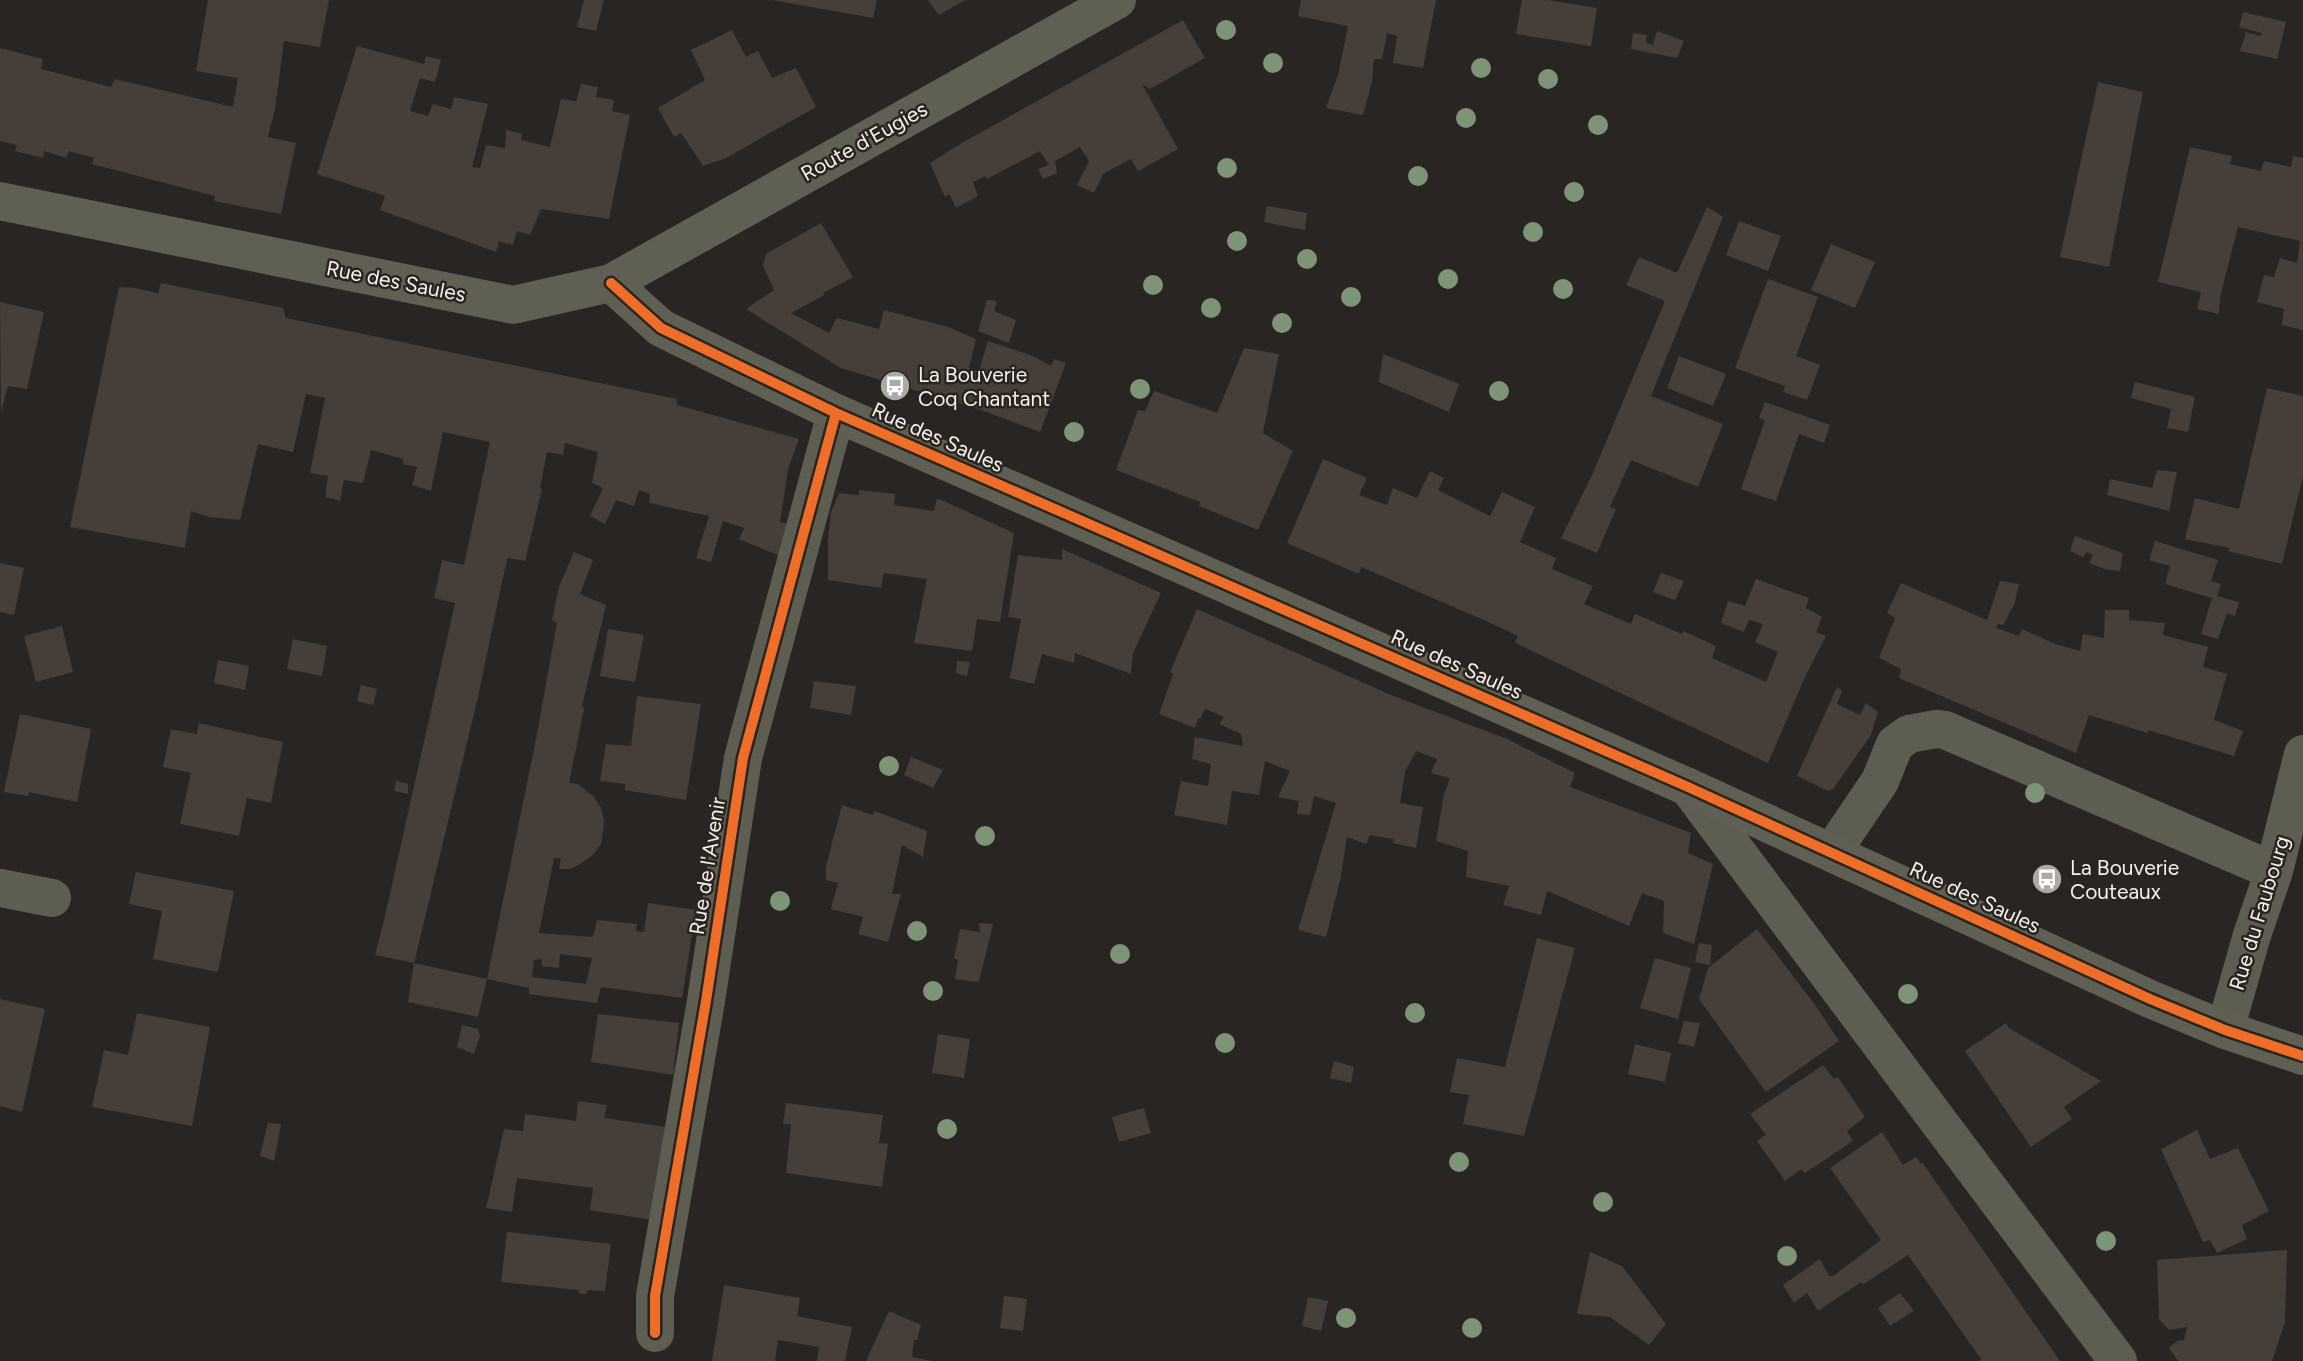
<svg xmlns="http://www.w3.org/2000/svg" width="2303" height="1361" font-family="Figtree,sans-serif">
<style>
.building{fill:#463f39;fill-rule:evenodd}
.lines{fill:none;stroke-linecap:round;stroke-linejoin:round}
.street{stroke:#5e5d52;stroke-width:38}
.secondary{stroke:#605f53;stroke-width:38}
.cycleway-casing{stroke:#2b2520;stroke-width:15}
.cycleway{stroke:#ee6e29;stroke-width:10}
.tree{fill:#7d9476}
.labels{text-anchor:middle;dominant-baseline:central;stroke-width:5;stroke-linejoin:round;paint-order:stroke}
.street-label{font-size:21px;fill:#f4f0ec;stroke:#2b2520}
.poi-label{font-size:21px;fill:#f4f0ec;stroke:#2b2520;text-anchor:start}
</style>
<rect width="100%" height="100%" fill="#282523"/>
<path class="building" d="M 208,0 L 329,0 L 320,47 L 284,41 L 275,109 L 268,137 L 296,143 L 281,214 L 214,201 L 215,196 L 92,164 L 94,158 L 69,151 L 66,158 L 44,151 L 43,158 L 15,151 L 17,145 L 0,141 L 0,48 L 43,59 L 41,69 L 111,87 L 115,79 L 233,107 L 238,78 L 196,71 Z
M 584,0 L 604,0 L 596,31 L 577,27 Z
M 772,0 L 877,0 L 873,18 Z
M 928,0 L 965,0 L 939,15 Z
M 1301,0 L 1436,0 L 1423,68 L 1393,63 L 1397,36 L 1387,33 L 1382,59 L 1374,59 L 1372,82 L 1363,115 L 1326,108 L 1338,75 L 1348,26 L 1298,16 Z
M 1522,0 L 1548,0 L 1597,8 L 1591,46 L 1516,34 Z
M 2243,12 L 2286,22 L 2277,59 L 2240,51 L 2246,32 L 2260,36 L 2262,33 L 2239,27 Z
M 1183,20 L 1205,58 L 1150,89 L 1142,84 L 1178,149 L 1138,171 L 1131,159 L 1103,174 L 1094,193 L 1077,185 L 1089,161 L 1080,147 L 1055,161 L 1057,173 L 1043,179 L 1038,169 L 1049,165 L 1040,151 L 987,179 L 986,176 L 973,182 L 978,196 L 956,208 L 949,194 L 945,197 L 930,163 L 967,140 Z
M 732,30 L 746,57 L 758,51 L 772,78 L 796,68 L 816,107 L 726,158 L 703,166 L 681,133 L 674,137 L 658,108 L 705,80 L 691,50 Z
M 1657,31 L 1684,41 L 1677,58 L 1631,49 L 1633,33 L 1647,35 L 1646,42 L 1653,45 Z
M 357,46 L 424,64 L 426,56 L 441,60 L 435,82 L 420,78 L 410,111 L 428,116 L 433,104 L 451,109 L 454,97 L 488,104 L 472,167 L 480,168 L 486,145 L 505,148 L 506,130 L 522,134 L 521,140 L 550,147 L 561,99 L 576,101 L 581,84 L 598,87 L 596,97 L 614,100 L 612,111 L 630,115 L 609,219 L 541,209 L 530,235 L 517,231 L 513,245 L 499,241 L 496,252 L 380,210 L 385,196 L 317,174 Z
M 2098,82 L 2143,92 L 2109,267 L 2060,257 Z
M 2190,147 L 2232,156 L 2230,164 L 2261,171 L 2264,161 L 2291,167 L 2293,156 L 2303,158 L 2303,330 L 2282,325 L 2284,309 L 2257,302 L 2264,275 L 2274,277 L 2280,258 L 2297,263 L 2300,241 L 2238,227 L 2220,297 L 2219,314 L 2197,309 L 2201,292 L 2158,282 Z
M 1267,206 L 1307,213 L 1305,230 L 1264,222 Z
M 1707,207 L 1723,217 L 1651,396 L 1723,424 L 1698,487 L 1631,460 L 1610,507 L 1616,509 L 1597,553 L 1561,538 L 1593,473 L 1665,301 L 1626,285 L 1639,257 L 1677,273 Z
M 1739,221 L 1781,236 L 1768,271 L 1726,255 Z
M 821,223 L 853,277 L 823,293 L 825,295 L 791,313 L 829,333 L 837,318 L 879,329 L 884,310 L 948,327 L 976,339 L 969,368 L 979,371 L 988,341 L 1033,356 L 1051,366 L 1054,359 L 1066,363 L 1040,432 L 981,410 L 841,368 L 746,309 L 774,290 L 763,266 L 766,254 Z
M 1831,244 L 1875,262 L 1855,308 L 1811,290 Z
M 1768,279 L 1818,297 L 1796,356 L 1820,365 L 1807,400 L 1783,392 L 1785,386 L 1735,368 Z
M 161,283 L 283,308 L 286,318 L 677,399 L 677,405 L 799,439 L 788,469 L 780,522 L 796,526 L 787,559 L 739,539 L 744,528 L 723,521 L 711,562 L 696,558 L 709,516 L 649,503 L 650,494 L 639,490 L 634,506 L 616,500 L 605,524 L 590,516 L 603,488 L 592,483 L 598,452 L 565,443 L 563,455 L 547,452 L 540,488 L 542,489 L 525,561 L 508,558 L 503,577 L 478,697 L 414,963 L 375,955 L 385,916 L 455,603 L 434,598 L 442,560 L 464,565 L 490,442 L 443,432 L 431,491 L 412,485 L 417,467 L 403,464 L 403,459 L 371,450 L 363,483 L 344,480 L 340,501 L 325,497 L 328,476 L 310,473 L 325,398 L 306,394 L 293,452 L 258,444 L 240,520 L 209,517 L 191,511 L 185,548 L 70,527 L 119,287 L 135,288 L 158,293 Z
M 987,300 L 997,301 L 994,311 L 1016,320 L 1009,343 L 978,331 Z
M 0,302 L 44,312 L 27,389 L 8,386 L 1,412 Z
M 1244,348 L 1279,354 L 1263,433 L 1293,451 L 1258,530 L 1199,506 L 1200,502 L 1116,470 L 1138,410 L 1145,411 L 1154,391 L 1217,413 Z
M 1383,354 L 1459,384 L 1449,412 L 1379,382 Z
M 1679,356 L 1726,374 L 1713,406 L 1667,388 Z
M 2135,382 L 2195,397 L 2188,432 L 2167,428 L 2171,409 L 2131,398 Z
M 2267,388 L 2303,396 L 2303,476 L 2282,564 L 2228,551 L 2230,548 L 2185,539 L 2195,498 L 2239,509 Z
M 1765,402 L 1830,425 L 1824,443 L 1799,434 L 1776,501 L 1741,489 L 1765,420 L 1759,418 Z
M 1323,459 L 1367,478 L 1359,495 L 1387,505 L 1393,488 L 1417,498 L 1430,471 L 1444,478 L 1438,490 L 1490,516 L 1502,492 L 1535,507 L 1520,542 L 1556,558 L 1552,569 L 1593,586 L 1584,604 L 1631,624 L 1635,614 L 1682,634 L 1683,631 L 1716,646 L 1712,658 L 1766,682 L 1778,652 L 1755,642 L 1763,624 L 1749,620 L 1744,632 L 1721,623 L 1728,601 L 1745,606 L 1756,579 L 1809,598 L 1806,608 L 1822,617 L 1816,632 L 1826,636 L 1806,675 L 1768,763 L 1515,643 L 1518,636 L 1486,621 L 1361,567 L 1359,574 L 1287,543 Z
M 2157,470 L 2177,472 L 2169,511 L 2107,495 L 2110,479 L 2152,488 Z
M 859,490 L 895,494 L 894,505 L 934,511 L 937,498 L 1014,533 L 1000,622 L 977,619 L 972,651 L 914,643 L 927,579 L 884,573 L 881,588 L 828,580 L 828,539 L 831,512 L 839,493 L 859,495 Z
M 2075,536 L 2123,553 L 2120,571 L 2104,569 L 2089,563 L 2093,555 L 2087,552 L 2083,557 L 2070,551 Z
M 2155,541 L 2218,560 L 2211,581 L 2221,584 L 2217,596 L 2239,602 L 2235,616 L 2227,613 L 2218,639 L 2201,634 L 2212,598 L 2165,584 L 2170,566 L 2149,560 Z
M 1062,549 L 1161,593 L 1133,653 L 1131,674 L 1075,653 L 1074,663 L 1042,654 L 1034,684 L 1010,678 L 1021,619 L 1008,617 L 1018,555 L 1062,560 Z
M 574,552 L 593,560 L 580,594 L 606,605 L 582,706 L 584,709 L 569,783 L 578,784 L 594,797 L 601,808 L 604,820 L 603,832 L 601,844 L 594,854 L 580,864 L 570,869 L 559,869 L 561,858 L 554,858 L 539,933 L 593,937 L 597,920 L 637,924 L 636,931 L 644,932 L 648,903 L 696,910 L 682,998 L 601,987 L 597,1003 L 529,994 L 529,988 L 487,979 L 536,739 L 557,623 L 552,620 L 559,587 ZM 560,954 L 592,958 L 586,984 L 532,977 L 534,960 L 542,959 L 542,966 L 559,968 Z
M 0,563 L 24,568 L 14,615 L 0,612 Z
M 1661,573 L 1684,581 L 1675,600 L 1653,592 Z
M 2000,581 L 2019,584 L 2014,605 L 2003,625 L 1998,624 L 1996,628 L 2019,636 L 2022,629 L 2055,644 L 2080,651 L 2083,634 L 2104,638 L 2105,610 L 2129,610 L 2129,620 L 2165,623 L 2163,635 L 2208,647 L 2203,667 L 2227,674 L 2214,720 L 2243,731 L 2234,756 L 2148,730 L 2148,733 L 2089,715 L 2076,753 L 1899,678 L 1901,669 L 1879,658 L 1895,618 L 1887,613 L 1901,583 L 1987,620 Z
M 1197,609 L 1391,695 L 1507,739 L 1575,773 L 1570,787 L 1691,833 L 1688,853 L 1713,864 L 1694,944 L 1663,933 L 1664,901 L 1642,893 L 1629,926 L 1547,891 L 1541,915 L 1503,905 L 1509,886 L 1466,877 L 1468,851 L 1436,841 L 1444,794 L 1450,778 L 1431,773 L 1437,759 L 1416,751 L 1405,772 L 1400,803 L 1423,807 L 1416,848 L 1393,843 L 1394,839 L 1370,835 L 1366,844 L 1347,837 L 1340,881 L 1326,937 L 1298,930 L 1336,803 L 1314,796 L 1310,815 L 1297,814 L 1299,801 L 1278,797 L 1290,771 L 1265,761 L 1259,795 L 1232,791 L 1227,825 L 1174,815 L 1181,781 L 1208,786 L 1211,764 L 1192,759 L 1195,737 L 1243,746 L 1241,734 L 1219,724 L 1224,717 L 1208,710 L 1205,709 L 1200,719 L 1198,718 L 1195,728 L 1159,714 L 1173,674 L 1170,672 Z
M 62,626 L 73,672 L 36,682 L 24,636 Z
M 608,629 L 644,635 L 635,682 L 600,676 Z
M 293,639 L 327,646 L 322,676 L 287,669 Z
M 218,660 L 249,666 L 245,690 L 214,683 Z
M 957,661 L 970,662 L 967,676 L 956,673 Z
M 814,681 L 856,686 L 851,715 L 810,708 Z
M 361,685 L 377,689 L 373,705 L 357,701 Z
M 1837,687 L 1842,691 L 1837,704 L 1860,715 L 1866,703 L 1878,712 L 1871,735 L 1833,789 L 1828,791 L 1797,776 Z
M 637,696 L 701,704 L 686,800 L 625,790 L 625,784 L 600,781 L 606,744 L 631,746 Z
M 20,714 L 91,729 L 77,802 L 29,792 L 28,796 L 4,792 Z
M 199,723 L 283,742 L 271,803 L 247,798 L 239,836 L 180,824 L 191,773 L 163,767 L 171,729 L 197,734 Z
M 911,757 L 943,770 L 933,788 L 904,775 Z
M 396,781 L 408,784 L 408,794 L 394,791 Z
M 842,805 L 873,815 L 875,811 L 927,831 L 923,857 L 902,845 L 892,894 L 901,894 L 888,942 L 858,934 L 863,917 L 831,909 L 838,883 L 826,880 L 826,866 Z
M 136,872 L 234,891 L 218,972 L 153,959 L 162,911 L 129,904 Z
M 979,923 L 993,924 L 979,982 L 955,979 L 958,960 L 954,958 L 960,929 L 980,932 Z
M 1757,929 L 1816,1006 L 1839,1041 L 1766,1092 L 1699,999 L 1708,968 Z
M 1537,938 L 1575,948 L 1524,1136 L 1463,1124 L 1469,1095 L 1450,1092 L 1457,1058 L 1505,1067 Z
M 1699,943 L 1712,945 L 1710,965 L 1695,962 Z
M 1655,958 L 1691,968 L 1678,1019 L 1640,1008 Z
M 414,963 L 487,979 L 478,1017 L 408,1002 Z
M 0,999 L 45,1009 L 22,1112 L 0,1106 Z
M 137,1013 L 210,1027 L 192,1126 L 92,1107 L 104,1050 L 128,1055 Z
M 598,1014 L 679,1023 L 673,1075 L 591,1062 Z
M 1684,1021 L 1700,1023 L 1694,1047 L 1678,1043 Z
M 2006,1023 L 2009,1028 L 2101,1081 L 2064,1107 L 2072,1119 L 2031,1147 L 1965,1051 Z
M 462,1025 L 478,1029 L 480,1036 L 474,1054 L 457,1047 Z
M 938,1034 L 970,1039 L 964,1078 L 932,1073 Z
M 1635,1044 L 1671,1053 L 1665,1082 L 1628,1074 Z
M 1334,1061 L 1354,1067 L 1351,1083 L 1330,1078 Z
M 1823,1065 L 1834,1079 L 1838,1077 L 1865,1117 L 1847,1131 L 1853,1141 L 1805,1173 L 1801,1169 L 1785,1181 L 1757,1141 L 1766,1135 L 1750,1114 Z
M 578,1101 L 607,1105 L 604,1118 L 666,1127 L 652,1220 L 590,1210 L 593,1188 L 517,1178 L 512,1212 L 486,1208 L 504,1129 L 523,1131 L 525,1114 L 576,1121 Z
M 786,1103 L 883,1115 L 879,1143 L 888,1144 L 882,1187 L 786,1173 L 791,1124 L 783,1124 Z
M 1144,1108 L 1151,1133 L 1119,1142 L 1112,1117 Z
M 268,1123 L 281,1124 L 274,1161 L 260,1156 Z
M 2197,1130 L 2210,1159 L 2238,1148 L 2269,1211 L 2242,1225 L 2247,1239 L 2217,1253 L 2210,1240 L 2203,1242 L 2161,1149 Z
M 1882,1132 L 1903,1165 L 1916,1157 L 1921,1164 L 1922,1162 L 2060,1361 L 1979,1361 L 1981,1359 L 1908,1255 L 1864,1284 L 1861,1282 L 1818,1311 L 1807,1293 L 1794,1303 L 1783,1285 L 1820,1259 L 1829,1276 L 1833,1276 L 1881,1240 L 1830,1168 Z
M 507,1232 L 611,1244 L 605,1291 L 589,1290 L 585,1294 L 579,1293 L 579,1290 L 501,1282 Z
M 2287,1250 L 2285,1322 L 2272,1361 L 2178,1361 L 2169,1348 L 2177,1341 L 2184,1340 L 2187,1327 L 2169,1330 L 2159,1319 L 2157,1260 Z
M 1590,1252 L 1622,1266 L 1666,1324 L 1649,1345 L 1610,1317 L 1577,1314 Z
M 724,1285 L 800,1298 L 797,1316 L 852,1327 L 845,1361 L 817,1361 L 819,1347 L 778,1340 L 775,1361 L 712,1361 Z
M 1900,1293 L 1914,1311 L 1890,1326 L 1878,1308 Z
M 1004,1296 L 1027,1299 L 1023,1331 L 1000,1328 Z
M 1308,1297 L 1328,1301 L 1321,1331 L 1302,1326 Z
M 889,1311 L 921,1325 L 917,1340 L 914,1340 L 912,1357 L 932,1361 L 866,1361 Z"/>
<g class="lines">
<path class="street" d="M 1688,787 L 2118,1361
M 1832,852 L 1880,781 L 1895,744 L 1909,734 L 1936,729 L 1945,730 L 2274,871
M 0,888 L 52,898
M 2225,1030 L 2252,935 L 2274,871 L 2303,754
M 655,1333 L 655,1296 L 706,1001 L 743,758 L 836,413"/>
<path class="secondary" d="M 0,201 L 513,305 L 611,283 L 1117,0
M 611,283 L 661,328 L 836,413 L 1688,787 L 2150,999 L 2225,1030 L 2303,1056"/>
<g class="cycleway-casing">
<path id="cycleway" d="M 611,283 L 661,328 L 836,413 L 1688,787 L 2150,999 L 2225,1030 L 2303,1056
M 655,1333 L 655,1296 L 706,1001 L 743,758 L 836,413"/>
</g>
<use href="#cycleway" class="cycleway"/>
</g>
<g class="tree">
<circle cx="1226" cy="30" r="10"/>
<circle cx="1273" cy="63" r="10"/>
<circle cx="1481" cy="68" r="10"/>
<circle cx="1548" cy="79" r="10"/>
<circle cx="1466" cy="118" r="10"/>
<circle cx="1598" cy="125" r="10"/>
<circle cx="1227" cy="168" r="10"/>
<circle cx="1418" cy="176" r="10"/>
<circle cx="1574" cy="192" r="10"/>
<circle cx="1533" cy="232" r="10"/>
<circle cx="1237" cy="241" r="10"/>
<circle cx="1307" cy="259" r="10"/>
<circle cx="1448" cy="279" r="10"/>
<circle cx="1153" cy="285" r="10"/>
<circle cx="1563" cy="289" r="10"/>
<circle cx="1351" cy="297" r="10"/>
<circle cx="1211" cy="308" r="10"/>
<circle cx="1282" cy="323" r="10"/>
<circle cx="1140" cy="389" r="10"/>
<circle cx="1499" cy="391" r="10"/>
<circle cx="1074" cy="432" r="10"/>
<circle cx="889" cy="766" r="10"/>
<circle cx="2035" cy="793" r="10"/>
<circle cx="985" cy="836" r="10"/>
<circle cx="780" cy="901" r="10"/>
<circle cx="917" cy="931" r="10"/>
<circle cx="1120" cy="954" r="10"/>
<circle cx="933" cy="991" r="10"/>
<circle cx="1908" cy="994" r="10"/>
<circle cx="1415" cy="1013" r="10"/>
<circle cx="1225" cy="1043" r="10"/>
<circle cx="947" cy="1129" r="10"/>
<circle cx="1459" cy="1162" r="10"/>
<circle cx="1603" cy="1202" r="10"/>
<circle cx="2106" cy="1241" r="10"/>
<circle cx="1787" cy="1256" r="10"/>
<circle cx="1346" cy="1318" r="10"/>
<circle cx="1472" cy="1328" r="10"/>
</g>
<defs>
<g id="bus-disc" transform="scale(1.575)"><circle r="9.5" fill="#ada9a6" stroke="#2b2520"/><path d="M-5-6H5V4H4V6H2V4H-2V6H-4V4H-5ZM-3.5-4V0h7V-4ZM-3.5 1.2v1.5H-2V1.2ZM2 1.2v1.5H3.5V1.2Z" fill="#fff"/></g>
</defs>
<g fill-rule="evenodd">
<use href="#bus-disc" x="895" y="386"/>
<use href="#bus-disc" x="2047" y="879"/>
</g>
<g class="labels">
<g class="street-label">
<text transform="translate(864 141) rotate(-29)">Route d'Eugies</text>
<text transform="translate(396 281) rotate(11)">Rue des Saules</text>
<text transform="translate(938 437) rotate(24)">Rue des Saules</text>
<text transform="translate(1457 664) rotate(24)">Rue des Saules</text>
<text transform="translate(707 866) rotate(-81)">Rue de l'Avenir</text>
<text transform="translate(1975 897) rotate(25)">Rue des Saules</text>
<text transform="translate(2259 913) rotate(-73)">Rue du Faubourg</text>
</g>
<g class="poi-label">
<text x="918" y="374">La Bouverie<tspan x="918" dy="24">Coq Chantant</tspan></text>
<text x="2070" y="867">La Bouverie<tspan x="2070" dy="24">Couteaux</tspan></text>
</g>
</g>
</svg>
